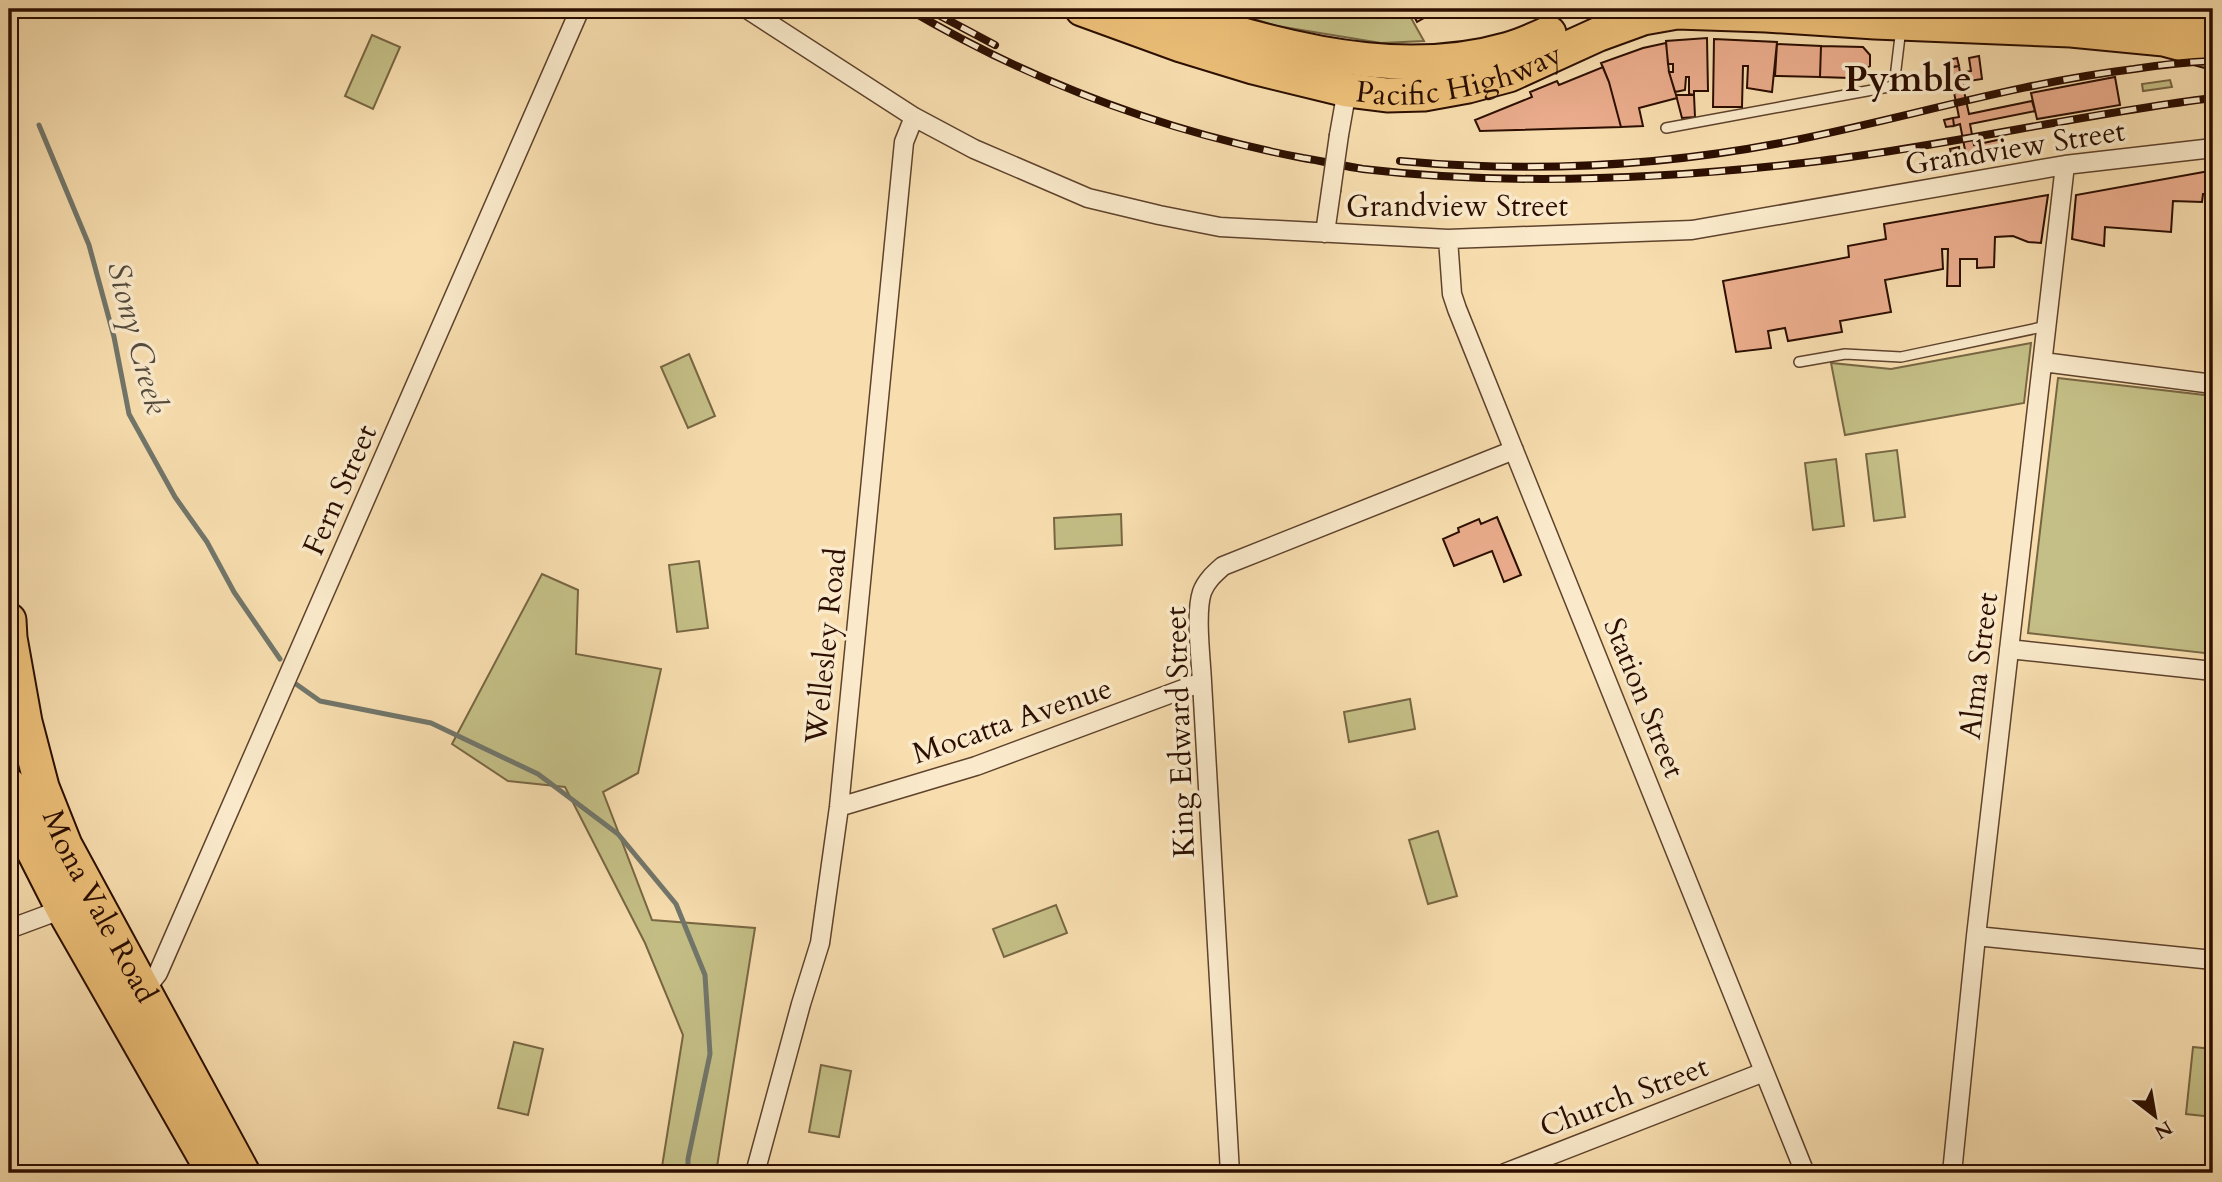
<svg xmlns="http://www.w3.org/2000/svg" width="2222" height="1182" font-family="Cardo,serif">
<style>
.green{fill:#c4bf86;stroke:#786643;stroke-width:2}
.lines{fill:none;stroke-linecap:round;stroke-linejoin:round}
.stream{stroke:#71766b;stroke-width:5}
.building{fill:#ebad8d;stroke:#2b0e00;stroke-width:2}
.lane-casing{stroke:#5e422c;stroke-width:12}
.street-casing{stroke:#5e422c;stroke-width:21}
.highway-casing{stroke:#2b0e00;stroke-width:37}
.lane{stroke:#faeacb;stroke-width:9}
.street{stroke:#faeacb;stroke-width:18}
.highway{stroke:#ecbf78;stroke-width:33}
.rail-casing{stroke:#2b0e00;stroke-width:8}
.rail{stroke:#faeacb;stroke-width:5;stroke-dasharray:16;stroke-linecap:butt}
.street-bridge-casing{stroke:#5e422c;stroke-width:21;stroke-linecap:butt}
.street-bridge{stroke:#faeacb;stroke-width:18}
.labels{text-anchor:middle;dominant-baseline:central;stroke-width:7;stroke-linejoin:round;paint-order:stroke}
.street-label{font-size:30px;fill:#2b0e00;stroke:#faeacb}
.water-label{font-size:32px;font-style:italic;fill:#544b3e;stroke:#faeacb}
.district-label{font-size:37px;font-weight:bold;fill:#2b0e00;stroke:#faeacb}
</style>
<rect width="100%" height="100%" fill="#f8deaf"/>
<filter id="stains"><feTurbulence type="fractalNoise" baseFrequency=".00286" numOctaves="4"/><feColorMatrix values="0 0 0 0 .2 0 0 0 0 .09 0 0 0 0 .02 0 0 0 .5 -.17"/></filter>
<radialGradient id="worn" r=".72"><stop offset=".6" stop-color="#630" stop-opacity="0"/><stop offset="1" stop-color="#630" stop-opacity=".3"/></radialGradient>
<path class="green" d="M 1221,9 L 1406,9 L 1424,41 L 1381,43 L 1277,26 Z
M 372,35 L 400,47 L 373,109 L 345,96 Z
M 2170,80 L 2172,87 L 2143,91 L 2142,84 Z
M 2031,343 L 2024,403 L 1845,435 L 1831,363 L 1891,369 Z
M 689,354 L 715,416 L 688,428 L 661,367 Z
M 2058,378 L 2213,396 L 2213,654 L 2028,633 Z
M 1897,450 L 1905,517 L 1874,521 L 1866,454 Z
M 1836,459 L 1844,526 L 1813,530 L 1805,463 Z
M 1121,514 L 1122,545 L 1055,549 L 1054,518 Z
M 699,561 L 708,628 L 677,632 L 669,565 Z
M 542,574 L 578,590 L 576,654 L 661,669 L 638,773 L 603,792 L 652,920 L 755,928 L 716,1173 L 661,1173 L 683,1035 L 645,943 L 565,787 L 508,781 L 452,744 Z
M 1410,699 L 1415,729 L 1349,742 L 1344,712 Z
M 1438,831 L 1457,896 L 1428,904 L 1409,840 Z
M 1056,905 L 1067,933 L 1004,957 L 993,929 Z
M 514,1042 L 543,1049 L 528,1115 L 498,1108 Z
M 2193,1047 L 2213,1049 L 2213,1117 L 2186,1114 Z
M 821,1065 L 851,1071 L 839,1137 L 809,1132 Z"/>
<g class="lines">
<path class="stream" d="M 39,125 L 89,245 L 114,337 L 129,414 L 175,497 L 207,542 L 234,592 L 280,659
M 296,684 L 320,701 L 431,723 L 538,774 L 618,834 L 676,904 L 705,975 L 710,1054 L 688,1159 L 688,1173"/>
</g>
<path class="building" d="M 1410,9 L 1440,9 L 1417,22 Z
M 1707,38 L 1708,91 L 1694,91 L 1694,95 L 1689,94 L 1689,77 L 1686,77 L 1685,90 L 1675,92 L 1669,72 L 1673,72 L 1673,64 L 1668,64 L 1666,41 Z
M 1714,39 L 1777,42 L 1772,92 L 1747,88 L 1748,66 L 1743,66 L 1742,107 L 1713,107 Z
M 1666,43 L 1669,72 L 1677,98 L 1639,108 L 1643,126 L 1621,127 L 1609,82 L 1601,63 L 1643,48 Z
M 1777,44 L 1821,46 L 1820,77 L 1775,76 Z
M 1821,46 L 1863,47 L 1870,55 L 1870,66 L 1850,78 L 1820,77 Z
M 1979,56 L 1982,79 L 1962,82 L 1969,114 L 2032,101 L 2035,111 L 1970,124 L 1974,145 L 2002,139 L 2004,148 L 1966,155 L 1960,124 L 1954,126 L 1953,118 L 1959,117 L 1949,68 L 1959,66 L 1960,73 L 1971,71 L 1969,58 Z
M 1957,58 L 1959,66 L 1950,67 L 1949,60 Z
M 1603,67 L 1609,82 L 1621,127 L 1480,131 L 1475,120 L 1532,97 L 1530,92 L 1557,81 L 1559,85 Z
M 2115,77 L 2120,105 L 2037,119 L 2031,93 Z
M 1676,95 L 1694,95 L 1695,117 L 1682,118 Z
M 1953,118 L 1954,126 L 1946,127 L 1944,120 Z
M 1959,147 L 1960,155 L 1952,157 L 1950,149 Z
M 2209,171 L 2213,171 L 2213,194 L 2203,194 L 2202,202 L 2173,201 L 2171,232 L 2105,227 L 2104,246 L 2072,239 L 2076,195 Z
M 2048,195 L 2041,243 L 2028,242 L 2013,236 L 1995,237 L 1994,267 L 1977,268 L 1977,259 L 1960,259 L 1960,286 L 1947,286 L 1948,249 L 1942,249 L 1943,269 L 1885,280 L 1891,312 L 1840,321 L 1842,332 L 1788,341 L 1785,328 L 1768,331 L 1771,348 L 1736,352 L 1723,281 L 1849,257 L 1848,246 L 1886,239 L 1884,224 Z
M 1497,517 L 1521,575 L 1504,582 L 1492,551 L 1454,566 L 1443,539 L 1459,532 L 1458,528 L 1479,519 L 1481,524 Z"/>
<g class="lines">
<g class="lane-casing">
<path id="lane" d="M 1666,128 L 1894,86 L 1901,28
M 1799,362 L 1845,354 L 1901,357 L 2047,326"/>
</g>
<g class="street-casing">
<path id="street" d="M 747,9 L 914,117 L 974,149 L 1088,198 L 1159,215 L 1220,227 L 1448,239 L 1692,230 L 2065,165 L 2213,148
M 1339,135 L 1348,84
M 1325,233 L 1331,191
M 1448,239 L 1452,294 L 1457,309 L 1805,1173
M 2043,362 L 2213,384
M 2009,649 L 2213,671
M 839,807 L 976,766 L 1202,682
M 9,929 L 63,909
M 1976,936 L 2213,960
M 145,990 L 158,973 L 580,9
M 755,1173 L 801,1004 L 820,943 L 839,807 L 904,142 L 914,117
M 1230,1173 L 1202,682 C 1201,659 1195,613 1202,592 C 1206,581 1214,574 1223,566 L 1514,450
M 1505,1173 L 1764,1072
M 1952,1173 L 1976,936 L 2065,165"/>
</g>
<g class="highway-casing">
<g id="highway">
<path id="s1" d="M 1082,9 L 1181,45 L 1253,67 L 1347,90 L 1387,95 L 1424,94 L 1468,86 L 1509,75 L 1599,34 L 1643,18 L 1677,12 L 1766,15 L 1875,22 L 2071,30 L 2164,39 L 2213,52"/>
<path d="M 1154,9 C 1177,18 1203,23 1226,30 C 1317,57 1415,76 1509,49 C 1523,45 1536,39 1549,33"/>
<path d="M 2119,9 L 2174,17 L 2213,27"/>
<path id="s2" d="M 9,620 L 10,638 L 25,722 L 42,787 L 65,845 L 243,1173"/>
<path d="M 9,785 L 33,850 L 63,909 L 214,1173"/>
</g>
</g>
<use href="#lane" class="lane"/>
<use href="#street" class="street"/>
<use href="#highway" class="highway"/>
<g class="rail-casing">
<path id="rail" d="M 908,9 C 1032,82 1162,131 1303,158 C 1323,161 1343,166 1363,169 C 1514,187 1670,179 1820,161 C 1952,145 2082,114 2213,98
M 933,12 L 995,45
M 1400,161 C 1531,173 1667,166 1796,140 C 1909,117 2019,83 2134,69 C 2160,65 2187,62 2213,61"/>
</g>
<use href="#rail" class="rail"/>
<g class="street-bridge-casing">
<path id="street-bridge" d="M 1331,191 L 1339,135"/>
</g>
<use href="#street-bridge" class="street-bridge"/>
</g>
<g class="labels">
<g class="street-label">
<text stroke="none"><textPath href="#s1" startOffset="392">Pacific Highway</textPath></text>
<text transform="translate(2015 148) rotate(-9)">Grandview Street</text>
<text x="1457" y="206">Grandview Street</text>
<text transform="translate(340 490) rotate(-66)">Fern Street</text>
<text transform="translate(826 646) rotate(-84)">Wellesley Road</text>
<text transform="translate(1979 666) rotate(-83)">Alma Street</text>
<text transform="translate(1644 698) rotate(68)">Station Street</text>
<text transform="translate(1012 721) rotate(-19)">Mocatta Avenue</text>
<text transform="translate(1180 732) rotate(-92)">King Edward Street</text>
<text stroke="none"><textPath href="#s2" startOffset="303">Mona Vale Road</textPath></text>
<text transform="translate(1624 1097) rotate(-21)">Church Street</text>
</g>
<g class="water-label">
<text transform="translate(137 338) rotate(75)">Stony Creek</text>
</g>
<g class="district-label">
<text x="1908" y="79">Pymble</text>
</g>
</g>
<rect width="2222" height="1182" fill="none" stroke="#f8deaf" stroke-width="35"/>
<rect x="10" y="10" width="2201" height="1161" fill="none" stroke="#2b0e00" stroke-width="3.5"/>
<rect x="18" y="18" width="2187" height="1147" fill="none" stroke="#2b0e00" stroke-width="2"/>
<g transform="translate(2155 1116) rotate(149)" stroke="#faeacb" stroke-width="5" paint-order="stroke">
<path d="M0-5L12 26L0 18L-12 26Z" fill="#2b0e00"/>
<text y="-10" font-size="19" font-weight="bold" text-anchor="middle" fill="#2b0e00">N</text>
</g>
<rect width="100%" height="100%" filter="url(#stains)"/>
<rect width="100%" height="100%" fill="url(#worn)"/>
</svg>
